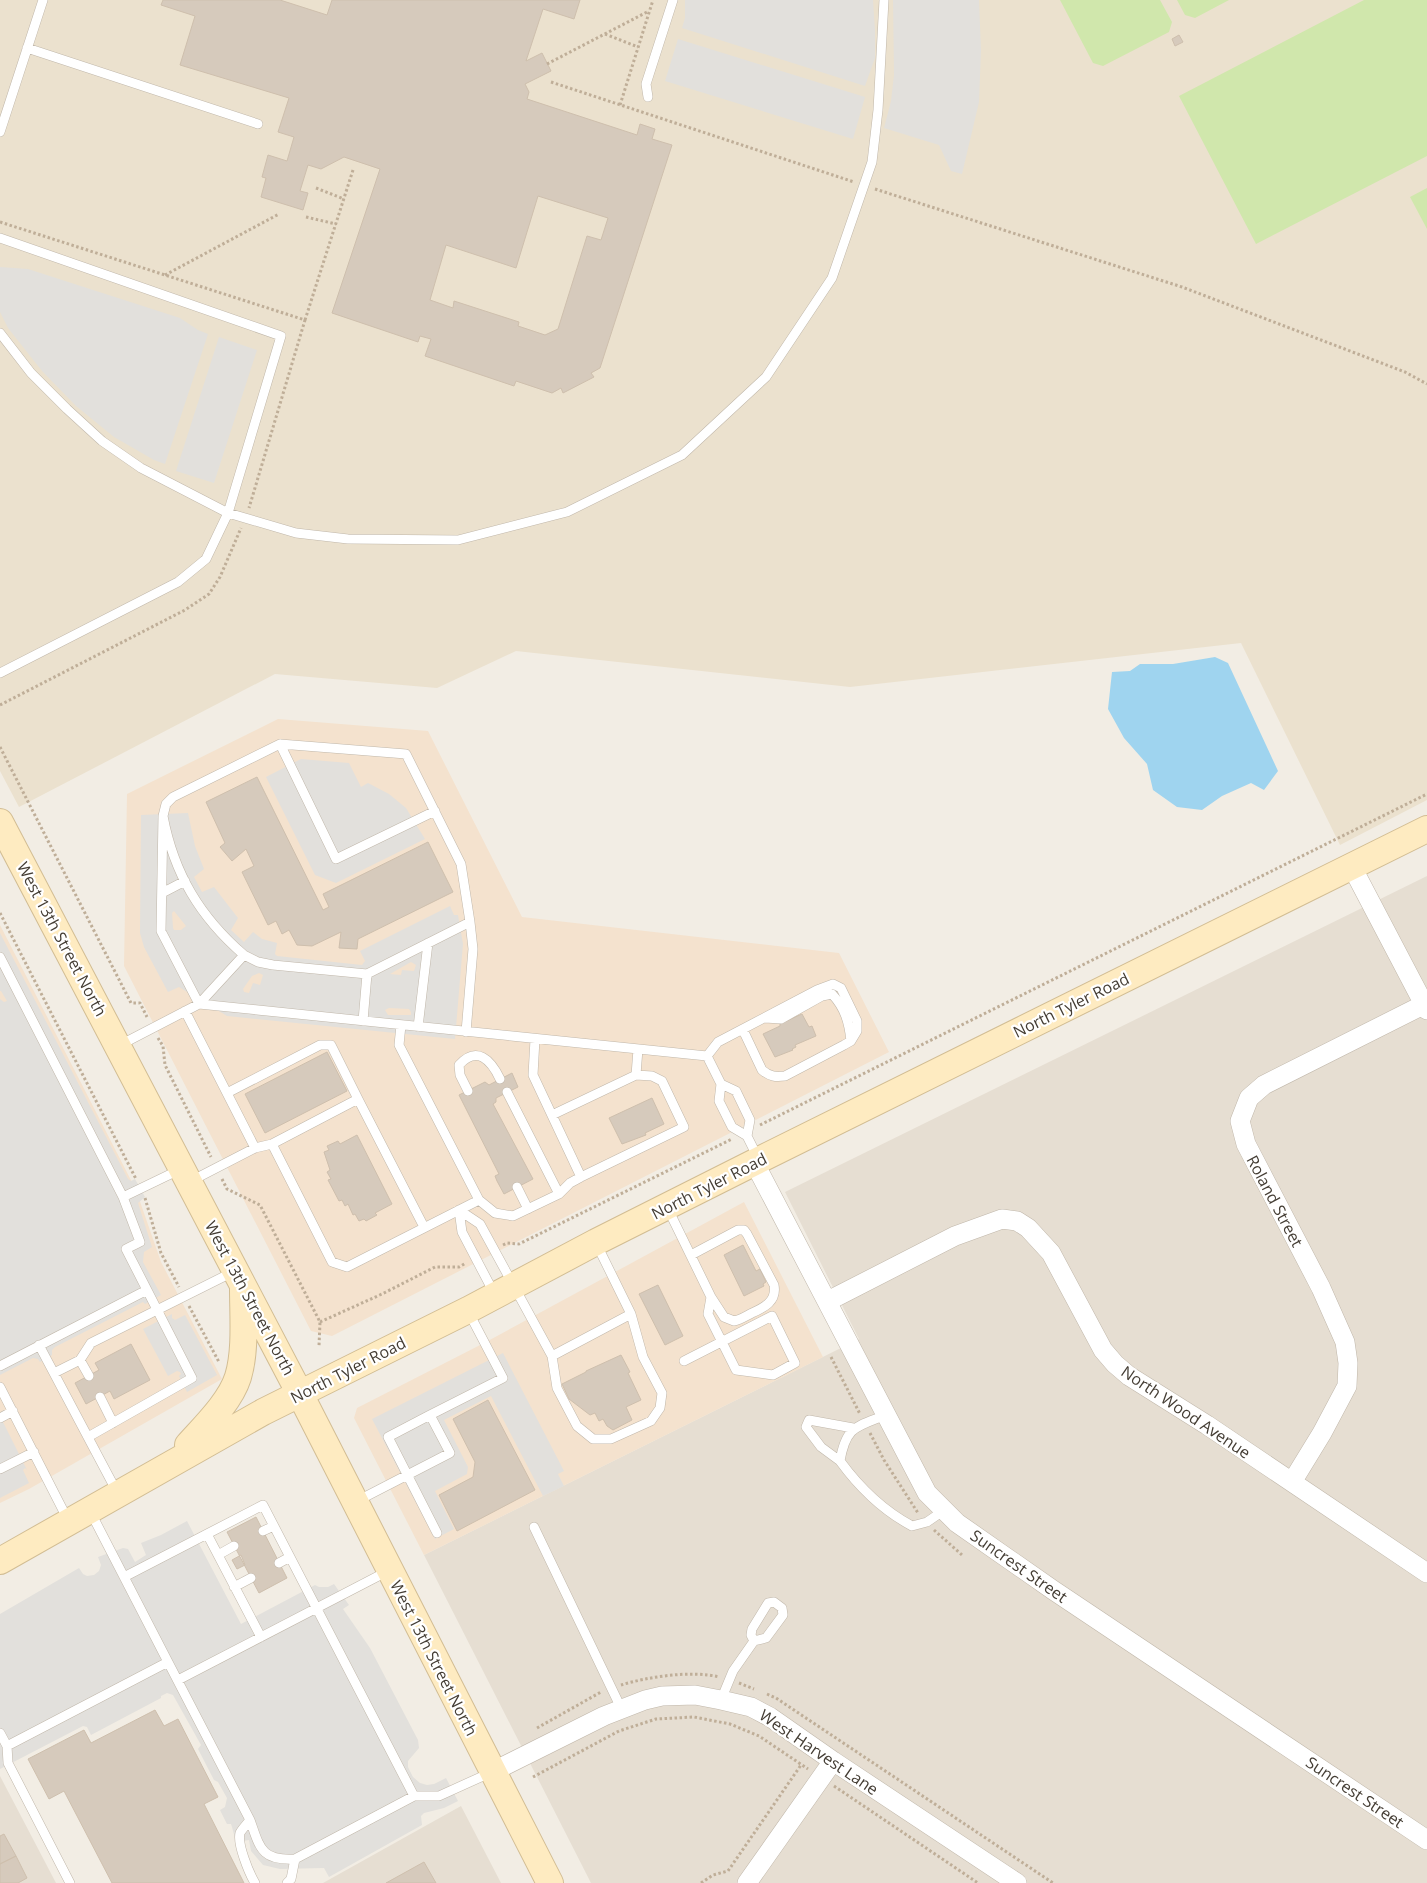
<svg xmlns="http://www.w3.org/2000/svg" width="1427" height="1883" font-family="'Open Sans',sans-serif">
<style>
.residential{fill:#e6ded2}
.commercial{fill:#f4e2ce}
.education{fill:#ebe1ce}
.green{fill:#d0e7ac}
.parking{fill:#e2e0dc;fill-rule:evenodd}
.water{fill:#9fd4ef}
.building{fill:#d6cabc;stroke:#cebfad;fill-rule:evenodd}
.lines{fill:none;stroke-linecap:round;stroke-linejoin:round}
.lane-casing{stroke:#c0b7aa;stroke-width:10}
.street-casing{stroke:#c0b7aa;stroke-width:20}
.secondary-casing{stroke:#d2bd93;stroke-width:28}
.path{stroke:#bfae98;stroke-width:3;stroke-dasharray:2.5 2.5;stroke-linecap:butt}
.lane{stroke:#fff;stroke-width:9}
.street{stroke:#fff;stroke-width:19}
.secondary{stroke:#feebc1;stroke-width:26}
.labels{text-anchor:middle;dominant-baseline:central;stroke-width:4.5;stroke-linejoin:round;paint-order:stroke}
.street-label{font-size:16px;fill:#443d34;stroke:#fff}
</style>
<rect width="100%" height="100%" fill="#f2ede4"/>
<path class="residential" d="M 1427,876 L 1427,1883 L 591,1883 L 424,1555 L 859,1339 L 785,1192 Z
M 0,1776 L 56,1883 L 0,1883 Z
M 461,1806 L 501,1883 L 323,1883 Z"/>
<path class="commercial" d="M 278,719 L 428,731 L 522,917 L 839,953 L 889,1052 L 332,1336 L 311,1331 L 124,966 L 127,794 Z
M 0,925 L 136,1190 L 161,1262 L 222,1379 L 29,1489 L 0,1503 Z
M 744,1202 L 823,1357 L 424,1555 L 354,1418 L 357,1408 L 486,1342 Z"/>
<path class="education" d="M 0,0 L 1427,0 L 1427,800 L 1340,845 L 1241,643 L 850,687 L 516,651 L 437,688 L 275,674 L 19,807 L 0,771 Z"/>
<path class="green" d="M 1060,0 L 1160,0 L 1172,22 L 1169,32 L 1103,66 L 1093,63 Z
M 1177,0 L 1229,0 L 1195,18 L 1185,15 Z
M 1364,0 L 1427,0 L 1427,156 L 1256,244 L 1179,96 Z
M 1427,188 L 1427,229 L 1410,197 Z"/>
<path class="parking" d="M 685,0 L 873,0 L 875,31 L 875,58 L 865,86 L 682,28 L 685,18 Z
M 893,0 L 979,0 L 981,50 L 979,102 L 962,174 L 951,171 L 939,145 L 884,128 L 891,101 L 894,75 Z
M 678,39 L 865,97 L 853,139 L 665,81 Z
M 0,267 L 28,269 L 180,318 L 198,330 L 208,334 L 165,464 L 154,460 L 114,437 L 76,406 L 42,371 L 8,328 L 0,312 Z
M 219,337 L 257,350 L 214,483 L 176,471 Z
M 301,759 L 349,763 L 361,787 L 368,783 L 389,794 L 406,808 L 425,839 L 336,883 L 315,875 L 266,777 Z
M 188,813 L 195,846 L 204,869 L 194,877 L 202,892 L 214,887 L 238,918 L 231,930 L 244,942 L 253,932 L 262,939 L 277,943 L 275,954 L 277,956 L 362,965 L 365,961 L 360,951 L 450,906 L 454,915 L 458,915 L 463,944 L 455,1039 L 227,1016 L 179,987 L 168,992 L 144,947 L 140,933 L 141,815 ZM 174,911 L 186,926 L 181,930 L 174,930 L 173,928 L 172,913 ZM 411,962 L 416,965 L 414,971 L 402,970 L 401,975 L 390,974 ZM 259,973 L 263,975 L 260,985 L 253,983 L 249,993 L 244,992 L 243,989 L 252,976 ZM 389,1008 L 409,1009 L 411,1012 L 411,1015 L 388,1015 L 385,1010 Z
M 0,933 L 128,1179 L 131,1181 L 135,1179 L 145,1197 L 138,1203 L 152,1247 L 144,1252 L 143,1262 L 161,1295 L 145,1304 L 143,1302 L 55,1347 L 52,1350 L 52,1355 L 40,1362 L 38,1359 L 33,1358 L 0,1375 L 0,999 L 4,1002 L 7,1001 L 1,991 L 0,991 Z
M 172,1314 L 172,1318 L 175,1320 L 185,1315 L 217,1375 L 187,1392 L 179,1376 L 181,1374 L 180,1372 L 177,1371 L 168,1376 L 143,1329 Z
M 503,1353 L 564,1471 L 558,1474 L 564,1486 L 543,1496 L 491,1396 L 444,1420 L 468,1467 L 467,1474 L 435,1491 L 454,1529 L 435,1539 L 372,1419 Z
M 0,1416 L 27,1470 L 25,1468 L 23,1470 L 29,1483 L 0,1498 Z
M 187,1521 L 241,1624 L 315,1585 L 319,1587 L 328,1587 L 334,1584 L 349,1605 L 343,1609 L 370,1648 L 418,1740 L 419,1748 L 408,1761 L 408,1767 L 413,1777 L 420,1783 L 427,1785 L 434,1784 L 446,1778 L 458,1801 L 444,1808 L 424,1813 L 421,1816 L 422,1825 L 329,1877 L 324,1868 L 280,1869 L 263,1865 L 251,1851 L 249,1840 L 236,1842 L 232,1827 L 231,1824 L 227,1824 L 220,1810 L 225,1807 L 227,1798 L 218,1782 L 214,1780 L 198,1749 L 201,1745 L 173,1695 L 167,1693 L 161,1696 L 161,1698 L 91,1735 L 87,1727 L 83,1726 L 0,1769 L 0,1614 L 79,1568 L 83,1574 L 87,1576 L 94,1575 L 99,1571 L 101,1565 L 98,1557 L 123,1548 L 128,1549 L 135,1562 L 146,1555 L 141,1543 L 161,1535 Z"/>
<path class="water" d="M 1215,657 L 1228,663 L 1278,771 L 1264,790 L 1251,783 L 1222,796 L 1202,810 L 1177,807 L 1153,790 L 1147,764 L 1124,738 L 1108,709 L 1112,672 L 1130,671 L 1140,664 L 1173,664 Z"/>
<path class="building" d="M 163,0 L 280,0 L 327,15 L 332,0 L 580,0 L 574,19 L 543,9 L 526,61 L 542,53 L 551,71 L 525,84 L 529,92 L 527,99 L 637,135 L 640,124 L 655,129 L 652,139 L 672,145 L 600,368 L 591,373 L 594,377 L 563,393 L 561,388 L 552,393 L 516,381 L 514,386 L 425,356 L 431,339 L 420,336 L 418,342 L 332,313 L 380,169 L 344,157 L 321,169 L 308,165 L 300,191 L 308,193 L 303,210 L 261,197 L 266,178 L 262,177 L 268,155 L 287,161 L 294,137 L 278,132 L 289,98 L 180,65 L 195,16 L 161,5 ZM 538,196 L 608,218 L 601,240 L 587,236 L 558,329 L 545,335 L 518,326 L 519,322 L 454,301 L 453,308 L 430,300 L 446,245 L 516,268 Z
M 1179,35 L 1183,42 L 1175,46 L 1172,39 Z
M 257,777 L 323,910 L 329,907 L 323,894 L 428,842 L 453,892 L 358,939 L 357,949 L 339,948 L 341,932 L 312,946 L 297,945 L 289,930 L 282,934 L 276,921 L 268,925 L 242,872 L 254,866 L 246,849 L 232,861 L 220,847 L 225,843 L 206,802 Z
M 802,1014 L 809,1027 L 812,1026 L 816,1036 L 795,1045 L 796,1047 L 792,1049 L 793,1050 L 775,1057 L 763,1034 L 780,1026 L 780,1024 Z
M 327,1052 L 347,1091 L 265,1133 L 245,1094 Z
M 512,1073 L 518,1087 L 496,1098 L 496,1102 L 493,1104 L 533,1179 L 504,1194 L 497,1181 L 495,1176 L 499,1174 L 459,1095 L 485,1082 L 489,1085 Z
M 652,1098 L 664,1124 L 645,1133 L 646,1135 L 622,1144 L 609,1118 Z
M 357,1135 L 392,1204 L 375,1213 L 377,1215 L 366,1221 L 364,1219 L 359,1221 L 355,1214 L 353,1215 L 348,1204 L 345,1206 L 342,1200 L 339,1201 L 328,1180 L 331,1179 L 327,1172 L 330,1170 L 324,1152 L 329,1150 L 327,1146 L 338,1141 L 340,1144 Z
M 743,1245 L 756,1271 L 760,1269 L 766,1282 L 763,1284 L 764,1286 L 744,1296 L 724,1255 Z
M 658,1285 L 683,1336 L 665,1345 L 639,1294 Z
M 131,1344 L 150,1380 L 114,1399 L 110,1391 L 86,1404 L 75,1383 L 99,1370 L 95,1363 Z
M 621,1355 L 630,1372 L 628,1373 L 641,1400 L 626,1407 L 632,1420 L 613,1430 L 607,1426 L 603,1419 L 599,1421 L 595,1413 L 590,1415 L 569,1399 L 562,1384 L 586,1372 L 586,1371 Z
M 488,1400 L 535,1490 L 457,1531 L 439,1495 L 473,1477 L 475,1462 L 453,1419 Z
M 256,1517 L 287,1578 L 259,1593 L 227,1532 Z
M 241,1555 L 245,1565 L 237,1569 L 232,1560 Z
M 155,1710 L 164,1726 L 178,1719 L 218,1797 L 204,1804 L 244,1883 L 112,1883 L 64,1791 L 49,1799 L 28,1759 L 84,1730 L 91,1743 Z
M 4,1834 L 16,1856 L 0,1864 L 0,1836 Z
M 16,1856 L 27,1878 L 18,1883 L 0,1883 L 0,1864 Z
M 424,1862 L 436,1883 L 386,1883 Z"/>
<g class="lines">
<g class="lane-casing">
<path id="lane" d="M 27,48 L 258,124
M 648,97 L 646,84 L 673,0
M 0,132 L 43,0
M 0,238 L 281,336 L 228,513 L 206,559 L 178,582 L 0,673
M 0,333 L 31,373 L 67,409 L 102,441 L 141,468 L 228,513 L 296,533 L 348,539 L 458,540 L 567,512 L 682,455 L 766,377 L 832,278 L 872,162 L 878,110 L 884,0
M 280,744 L 336,859 L 435,811
M 163,816 C 174,874 200,917 244,955 L 199,1004 L 161,931 L 163,816 L 166,804 L 173,797 L 280,744 L 406,754 L 461,864 L 470,922 L 473,949 L 466,1032
M 162,893 L 185,881
M 244,955 L 258,962 L 273,965 L 367,974 L 470,922
M 0,957 L 123,1197 L 140,1242 L 126,1249 L 147,1290 L 0,1366
M 185,1011 L 255,1148 L 191,1181
M 765,1018 L 781,1019 L 822,996 L 832,994 C 845,1008 849,1022 851,1041
M 363,1021 L 367,974
M 418,1027 L 428,943
M 120,1045 L 199,1004 L 707,1056 L 721,1084 L 719,1101 L 732,1127 L 747,1136
M 707,1056 L 718,1042 L 817,990 L 833,984 L 841,988 L 857,1021 L 857,1031 L 851,1041 L 844,1045 L 785,1076 C 776,1077 770,1077 762,1070 L 743,1030
M 636,1075 L 638,1049
M 721,1084 L 736,1091 L 750,1120 L 747,1136 L 758,1158
M 468,1091 L 460,1075 L 459,1065 C 477,1045 491,1060 500,1079
M 507,1092 L 559,1194
M 227,1093 L 320,1045 L 331,1045 L 358,1099
M 552,1115 L 636,1075 L 652,1076 L 662,1081 L 684,1127 L 581,1177
M 272,1144 L 358,1099 L 424,1227
M 255,1148 L 272,1144 L 332,1262 L 347,1267 L 479,1200 L 399,1045 L 401,1025
M 517,1187 L 528,1209
M 123,1197 L 179,1170
M 479,1200 L 495,1213 L 513,1216 L 559,1194 L 570,1183 L 581,1177 L 533,1075 L 535,1039
M 668,1209 L 711,1297 L 708,1314 L 736,1370 L 773,1375 L 795,1363 L 772,1316 L 684,1361
M 459,1210 L 480,1224 L 552,1356 L 631,1314 L 597,1245
M 459,1210 L 462,1232 L 494,1293
M 691,1255 L 738,1230 L 744,1230 L 747,1234 L 774,1285 C 777,1301 765,1307 752,1313 C 746,1316 740,1320 734,1321 L 724,1317 L 711,1297
M 39,1345 L 117,1492
M 552,1356 L 557,1388 L 577,1426 L 593,1439 L 611,1439 L 651,1421 L 660,1408 L 662,1393 L 643,1357 L 631,1314
M 80,1360 L 89,1376
M 54,1373 L 80,1360 L 91,1343 L 233,1272
M 0,1387 L 68,1520
M 100,1397 L 113,1423
M 430,1415 L 388,1437 L 437,1533
M 886,1415 C 856,1427 846,1426 840,1461 C 859,1487 884,1511 912,1526 L 927,1522 L 943,1511
M 0,1418 L 13,1411
M 88,1437 L 192,1378 L 147,1290
M 840,1461 L 821,1447 L 806,1427 L 809,1420 L 853,1428
M 0,1469 L 34,1452
M 357,1501 L 450,1453 L 430,1415 L 503,1378 L 469,1313
M 534,1527 L 621,1708
M 263,1531 L 274,1526
M 207,1534 L 263,1505 L 414,1796
M 218,1555 L 234,1546
M 279,1563 L 290,1557
M 124,1577 L 207,1534 L 261,1637
M 234,1587 L 251,1578
M 168,1662 L 250,1820 C 260,1848 261,1861 295,1859 L 414,1796 L 439,1796 L 492,1772
M 178,1680 L 388,1571
M 721,1700 L 733,1671 L 754,1641 L 751,1635 L 752,1629 L 768,1603 L 774,1602 L 782,1608 L 783,1615 L 766,1638 L 754,1641
M 0,1733 L 7,1746 L 168,1662 L 90,1511
M 7,1746 L 8,1763 L 70,1883
M 250,1820 C 247,1824 242,1829 240,1833 C 237,1844 249,1873 255,1883
M 287,1883 L 291,1879 L 295,1859"/>
</g>
<g class="street-casing">
<path id="street" d="M 1352,867 L 1427,1010
M 754,1162 L 927,1493 L 957,1523 L 1053,1590 L 1427,1840
M 828,1301 L 955,1236 L 1002,1219 L 1017,1221 L 1028,1228 L 1051,1253 L 1103,1350 L 1115,1364 L 1129,1376 L 1207,1425 L 1427,1573
M 1292,1482 L 1322,1433 L 1347,1386 L 1348,1363 L 1345,1342 L 1321,1288 L 1246,1144 L 1240,1121 L 1249,1098 L 1264,1085 L 1427,1003
M 492,1772 L 604,1716 L 645,1700 L 662,1696 L 695,1695 L 721,1700 L 751,1707 L 770,1717 L 833,1761 L 1017,1883
M 747,1883 L 833,1761"/>
</g>
<g class="secondary-casing">
<path id="secondary" d="M 0,822 L 300,1394 L 550,1883
M 188,1445 C 205,1426 230,1402 238,1377 C 246,1351 243,1316 243,1289
M 0,1561 L 263,1412 L 468,1310 L 596,1242 L 759,1160 L 1427,829"/>
</g>
<path class="path" d="M 605,34 L 638,47
M 547,64 L 649,11
M 551,82 L 854,182
M 620,105 L 653,0
M 316,188 L 344,199
M 875,189 L 1182,287 L 1405,372 L 1427,384
M 306,217 L 336,224
M 0,222 L 305,320 L 249,508
M 165,275 L 279,214
M 305,320 L 353,170
M 0,705 L 185,610 L 209,594 L 220,577 L 241,528
M 0,747 L 131,1003 L 140,1003 L 147,1017
M 0,913 L 136,1179
M 158,1038 L 163,1046 L 165,1065 L 211,1157
M 760,1125 L 1427,794
M 222,1179 L 227,1189 L 260,1205 L 320,1322 L 319,1346
M 145,1198 L 161,1253 L 179,1287
M 503,1245 L 507,1243 L 519,1244 L 732,1139
M 189,1306 L 219,1362
M 320,1322 L 382,1294 L 435,1267 L 459,1267 L 466,1263
M 831,1357 L 860,1414
M 870,1433 L 884,1460 L 918,1513
M 934,1530 L 962,1555
M 739,1683 L 754,1689
M 621,1685 C 647,1677 692,1670 719,1677
M 767,1694 L 776,1698 L 1053,1883
M 537,1728 L 601,1692
M 533,1777 L 619,1731 L 656,1719 L 694,1717 L 730,1724 L 759,1736 L 808,1769
M 834,1786 L 978,1883
M 701,1883 L 713,1875 L 728,1871 L 801,1765"/>
<use href="#lane" class="lane"/>
<use href="#street" class="street"/>
<use href="#secondary" class="secondary"/>
</g>
<g class="labels">
<g class="street-label">
<text transform="translate(62 939) rotate(62)">West 13th Street North</text>
<text transform="translate(1071 1005) rotate(-26)">North Tyler Road</text>
<text transform="translate(709 1186) rotate(-27)">North Tyler Road</text>
<text transform="translate(1275 1201) rotate(62)">Roland Street</text>
<text transform="translate(250 1298) rotate(62)">West 13th Street North</text>
<text transform="translate(348 1370) rotate(-27)">North Tyler Road</text>
<text transform="translate(1186 1412) rotate(34)">North Wood Avenue</text>
<text transform="translate(1019 1566) rotate(35)">Suncrest Street</text>
<text transform="translate(434 1658) rotate(63)">West 13th Street North</text>
<text transform="translate(819 1752) rotate(34)">West Harvest Lane</text>
<text transform="translate(1355 1792) rotate(34)">Suncrest Street</text>
</g>
</g>
</svg>
